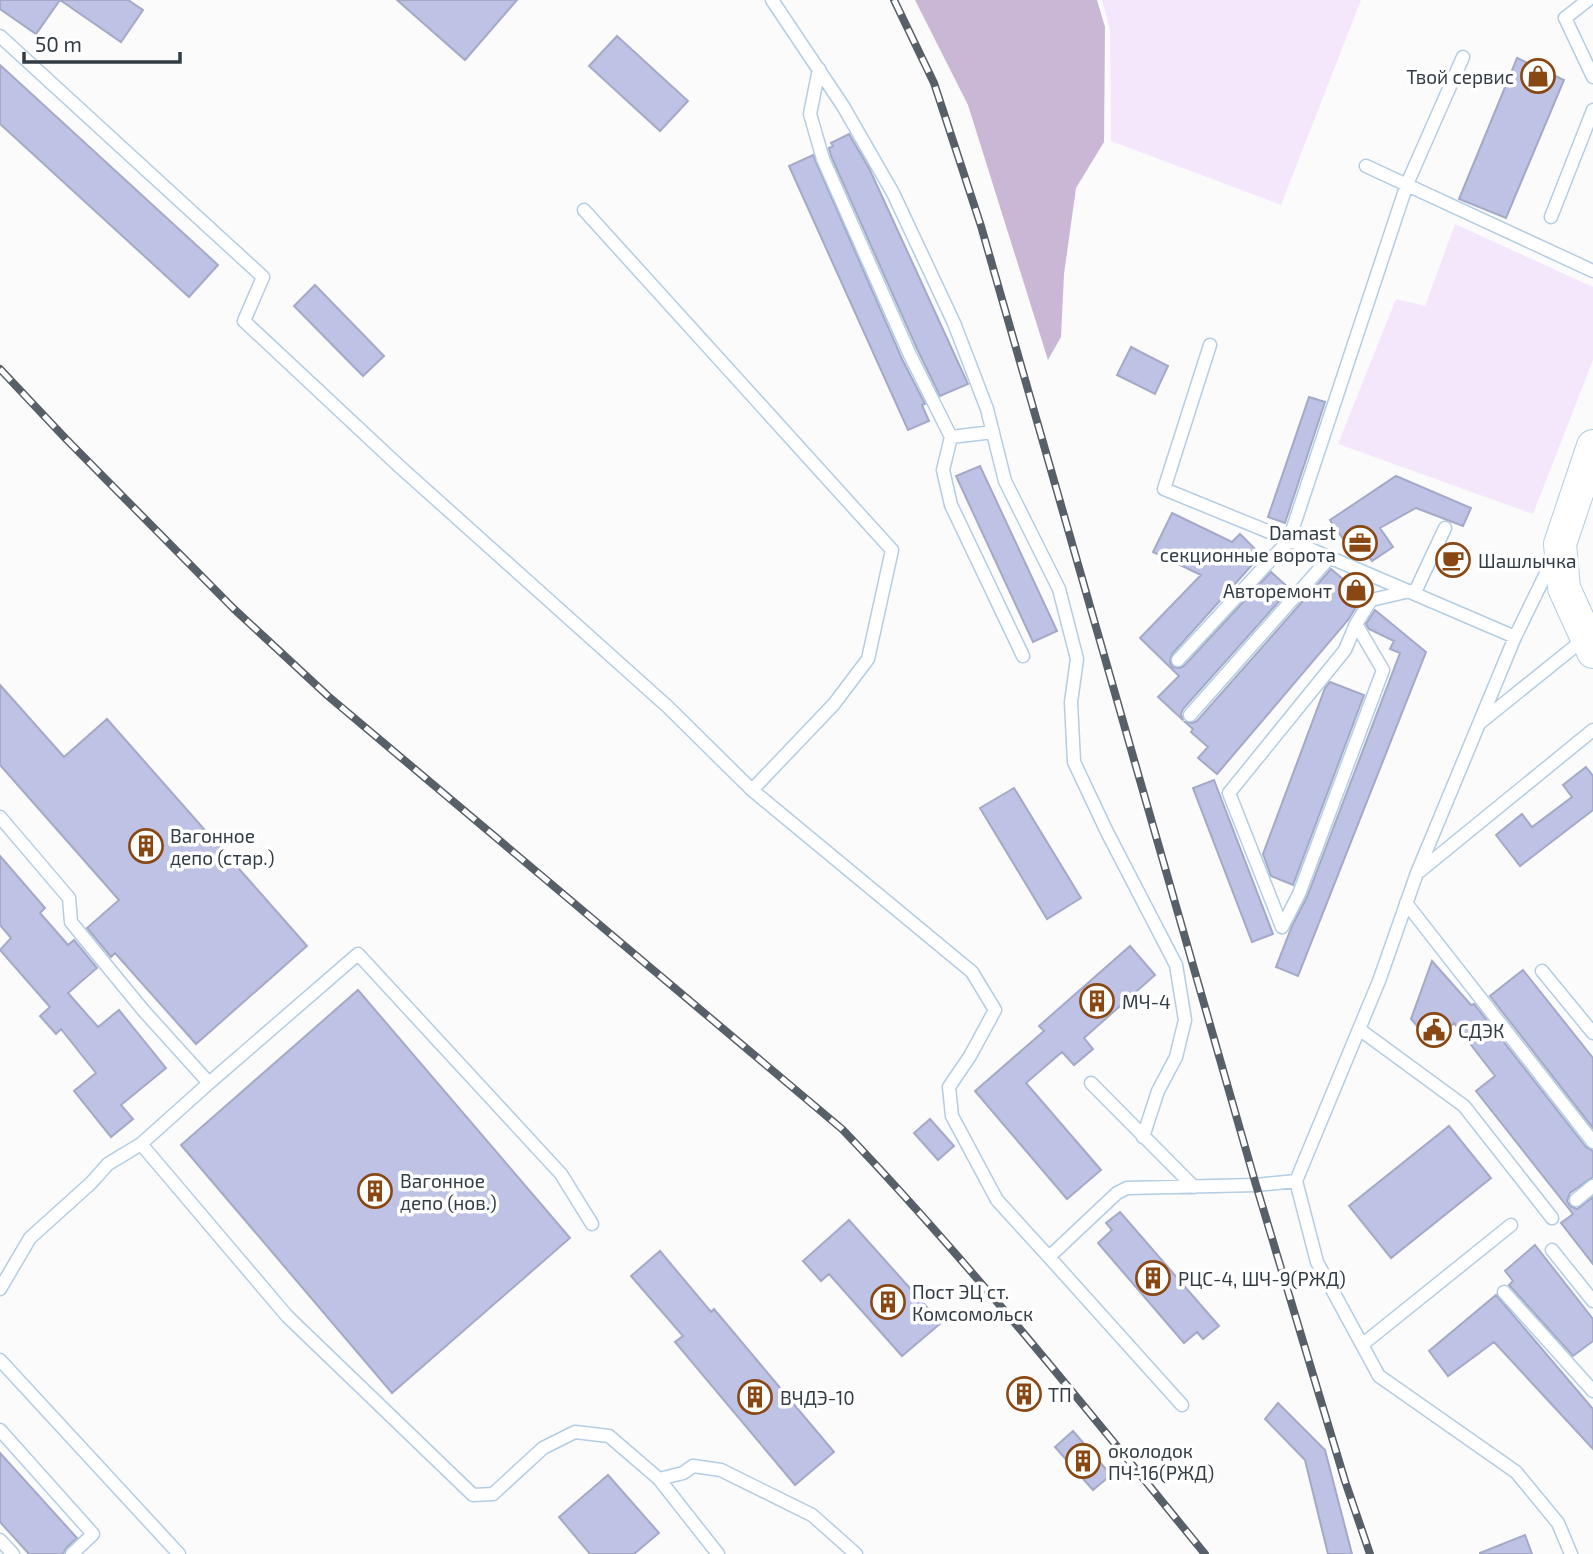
<svg xmlns="http://www.w3.org/2000/svg" width="1593" height="1554" font-family="'Exo 2',sans-serif">
<style>
.green{fill:#f4e7fc}
.forest{fill:#cab6d5}
.building{fill:#bec2e4;stroke:#a4a9c7;stroke-width:2}
.lines{fill:none;stroke-linecap:round;stroke-linejoin:round}
.lane-casing{stroke:#b2cde4;stroke-width:15}
.secondary-casing{stroke:#b2cde4;stroke-width:34}
.lane{stroke:#fff;stroke-width:12}
.secondary{stroke:#fff;stroke-width:32}
.rail-casing{stroke:#576068;stroke-width:8}
.rail{stroke:#fff;stroke-width:5;stroke-dasharray:16;stroke-linecap:butt}
.labels{text-anchor:middle;dominant-baseline:central;stroke-width:7;stroke-linejoin:round;paint-order:stroke}
.poi-label{font-size:19px;fill:#313c45;stroke:#fff;text-anchor:start}
</style>
<rect width="100%" height="100%" fill="#fbfbfb"/>
<path class="green" d="M 1102,0 L 1361,0 L 1281,205 L 1111,141 L 1110,30 Z
M 1455,224 L 1593,287 L 1593,360 L 1533,514 L 1338,444 L 1396,299 L 1425,306 Z"/>
<path class="forest" d="M 915,0 L 1097,0 L 1105,27 L 1104,142 L 1076,188 L 1064,274 L 1061,337 L 1048,360 L 968,105 Z"/>
<path class="building" d="M 0,0 L 128,0 L 143,10 L 121,42 L 60,0 L 36,34 L 0,9 Z
M 397,0 L 517,0 L 465,60 Z
M 617,36 L 688,101 L 660,131 L 589,66 Z
M 1517,58 L 1564,80 L 1506,218 L 1459,199 Z
M 0,65 L 218,265 L 189,297 L 0,124 Z
M 849,134 L 869,168 L 968,384 L 940,396 L 918,351 L 831,156 L 829,148 L 833,146 L 831,143 Z
M 813,155 L 902,359 L 925,404 L 922,405 L 929,421 L 908,430 L 789,166 Z
M 315,285 L 384,356 L 363,376 L 294,306 Z
M 1131,347 L 1168,366 L 1155,394 L 1117,375 Z
M 1309,397 L 1325,402 L 1285,523 L 1268,517 Z
M 980,466 L 1057,631 L 1033,642 L 956,476 Z
M 1396,476 L 1471,508 L 1463,526 L 1416,508 L 1380,528 L 1393,547 L 1372,561 L 1360,543 L 1350,549 L 1330,520 Z
M 1172,513 L 1232,542 L 1240,534 L 1261,555 L 1172,654 L 1170,662 L 1173,667 L 1180,668 L 1184,666 L 1271,572 L 1290,589 L 1183,709 L 1181,714 L 1183,720 L 1158,697 L 1179,676 L 1140,638 L 1201,575 L 1153,552 Z
M 1331,569 L 1363,596 L 1348,620 L 1217,774 L 1198,758 L 1208,747 L 1191,732 L 1193,729 L 1185,722 L 1192,723 L 1197,721 Z
M 1375,610 L 1426,652 L 1298,976 L 1276,967 L 1292,926 L 1307,897 L 1400,653 L 1390,649 L 1394,641 L 1369,629 L 1366,624 Z
M 1330,682 L 1364,695 L 1293,885 L 1271,876 L 1263,854 L 1325,688 Z
M 0,685 L 64,757 L 107,719 L 307,946 L 196,1044 L 115,953 L 111,957 L 87,928 L 119,900 L 0,765 Z
M 1586,767 L 1593,776 L 1593,810 L 1520,866 L 1496,835 L 1522,814 L 1532,827 L 1572,797 L 1563,785 Z
M 1214,780 L 1273,934 L 1252,942 L 1193,788 Z
M 1014,788 L 1081,898 L 1047,919 L 980,808 Z
M 0,856 L 45,908 L 40,913 L 68,945 L 74,940 L 97,968 L 68,993 L 98,1027 L 119,1010 L 166,1068 L 121,1105 L 133,1119 L 111,1137 L 74,1091 L 96,1073 L 61,1029 L 56,1034 L 40,1016 L 50,1007 L 0,950 L 11,938 L 0,925 Z
M 1130,946 L 1155,975 L 1084,1038 L 1093,1049 L 1074,1065 L 1062,1052 L 1026,1083 L 1101,1170 L 1067,1199 L 975,1091 L 1044,1031 L 1039,1026 Z
M 1432,961 L 1471,1005 L 1474,1004 L 1586,1147 L 1593,1151 L 1593,1177 L 1570,1193 L 1567,1201 L 1570,1206 L 1577,1209 L 1593,1197 L 1593,1264 L 1561,1223 L 1573,1214 L 1476,1091 L 1495,1076 L 1454,1023 L 1432,1043 L 1411,1019 Z
M 1523,970 L 1593,1058 L 1593,1128 L 1490,996 Z
M 358,990 L 570,1238 L 392,1393 L 181,1145 Z
M 930,1119 L 954,1146 L 938,1160 L 914,1133 Z
M 1449,1126 L 1491,1178 L 1391,1258 L 1349,1206 Z
M 1120,1212 L 1219,1326 L 1203,1339 L 1197,1332 L 1184,1343 L 1098,1243 L 1112,1230 L 1106,1223 Z
M 849,1220 L 941,1323 L 902,1356 L 829,1274 L 821,1281 L 803,1261 Z
M 1535,1245 L 1593,1319 L 1593,1341 L 1573,1356 L 1509,1285 L 1513,1281 L 1505,1271 Z
M 660,1251 L 711,1312 L 714,1309 L 834,1452 L 795,1485 L 675,1342 L 683,1336 L 631,1276 Z
M 1496,1295 L 1593,1409 L 1593,1449 L 1494,1342 L 1448,1376 L 1429,1351 Z
M 1023,1378 L 1040,1398 L 1026,1410 L 1008,1390 Z
M 1278,1403 L 1325,1450 L 1352,1554 L 1328,1554 L 1305,1460 L 1265,1419 Z
M 1073,1431 L 1111,1475 L 1093,1490 L 1055,1447 Z
M 0,1453 L 77,1538 L 66,1548 L 63,1554 L 29,1554 L 0,1522 Z
M 608,1475 L 659,1533 L 634,1554 L 590,1554 L 559,1517 Z
M 1525,1535 L 1532,1554 L 1480,1554 L 1480,1553 Z"/>
<g class="lines">
<g class="lane-casing">
<path id="lane" d="M 772,0 L 843,106 L 893,193 L 954,323 L 987,409 L 1005,481 L 1059,589 L 1077,659 L 1071,702 L 1074,762 L 1107,832 L 1176,965 L 1185,1020 L 1176,1057 L 1158,1091 L 1143,1137
M 1588,0 L 1565,18 L 1593,77
M 0,36 L 263,277 L 244,321 L 399,466 L 668,707 L 752,790 L 972,972 L 995,1010 L 970,1056 L 949,1087 L 952,1116 L 997,1200 L 1049,1257 L 1117,1193 L 1127,1188 L 1256,1185 L 1296,1181 L 1379,981 L 1417,873 L 1515,637 L 1554,557
M 819,69 L 810,114 L 823,159 L 910,355 L 951,437 L 993,432
M 1366,166 L 1593,271
M 584,210 L 892,550 L 868,659 L 834,704 L 752,790
M 1551,217 L 1593,110
M 1210,345 L 1164,489 L 1289,540 L 1407,184 L 1463,57
M 951,437 L 943,470 L 951,505 L 1023,656
M 1415,592 L 1445,528
M 1356,624 L 1383,670 L 1299,894 L 1282,927 L 1229,793 L 1345,650 L 1356,624 L 1371,600 L 1410,591
M 1178,660 L 1289,540 L 1515,637
M 1190,715 L 1330,557
M 1481,722 L 1584,639
M 0,817 L 69,898 L 71,922 L 143,1010 L 209,1083 L 141,1144 L 108,1164 L 91,1183 L 30,1238 L 0,1289
M 1420,871 L 1593,730
M 1406,903 L 1593,1142
M 1542,971 L 1593,1033
M 1359,1029 L 1464,1106 L 1552,1218
M 209,1083 L 358,954 L 561,1174 L 592,1224
M 1091,1083 L 1194,1187
M 141,1144 L 287,1316 L 473,1495 L 493,1494 L 543,1448 L 575,1432 L 609,1436 L 659,1479 L 683,1473 L 693,1466 L 721,1470 L 812,1515 L 856,1554
M 1296,1181 L 1317,1262 L 1379,1376 L 1516,1472 L 1558,1523 L 1571,1554
M 1576,1200 L 1593,1186
M 1552,1250 L 1593,1301
M 1049,1257 L 1182,1405
M 1504,1292 L 1593,1391
M 1363,1344 L 1511,1225
M 0,1360 L 179,1554
M 0,1430 L 93,1534 L 72,1554
M 659,1479 L 718,1554
M 0,1540 L 13,1554"/>
</g>
<g class="secondary-casing">
<path id="secondary" d="M 1593,446 L 1560,544 L 1564,588 L 1593,652"/>
</g>
<use href="#lane" class="lane"/>
<use href="#secondary" class="secondary"/>
<g class="rail-casing">
<path id="rail" d="M 894,0 L 934,83 L 981,226 L 1256,1185 L 1345,1481 L 1370,1554
M 0,369 L 66,439 L 234,609 L 328,696 L 842,1129 C 971,1264 1087,1410 1205,1554"/>
</g>
<use href="#rail" class="rail"/>
</g>
<defs>
<g id="shop-ring" transform="scale(1.75)"><circle r="9.5" fill="#fff" stroke="#894813" stroke-width="1.5"/><path d="M-5-2.5h2.3a2.7 3.5 0 0 1 5.4 0H5L5.5 6h-11ZM-1.5-2.5h3a1.5 2.3 0 0 0-3 0Z" fill="#894813"/></g>
<g id="office-ring" transform="scale(1.75)"><circle r="9.5" fill="#fff" stroke="#894813" stroke-width="1.5"/><path d="M-6-3h4V-5.5h4V-3h4V5H-6ZM-1-4.5V-3h2v-1.5ZM-6 0V1H6V0Z" fill="#894813"/></g>
<g id="cafe-ring" transform="scale(1.75)"><circle r="9.5" fill="#fff" stroke="#894813" stroke-width="1.5"/><path d="M-5.5-4.5H6V0H3Q3 3.5 0 3.5H-2.5Q-5.5 3.5-5.5 0ZM3-3.2v2h1.7v-2ZM-6 4.5H4V6H-6Z" fill="#894813"/></g>
<g id="building-ring" transform="scale(1.75)"><circle r="9.5" fill="#fff" stroke="#894813" stroke-width="1.5"/><path d="M-4-6H4V6H1V3H-1V6H-4ZM-2.5-4.3h1.7v1.8h-1.7ZM.8-4.3h1.7v1.8H.8ZM-2.5-1h1.7V.8h-1.7ZM.8-1h1.7V.8H.8Z" fill="#894813"/></g>
<g id="civic-ring" transform="scale(1.75)"><circle r="9.5" fill="#fff" stroke="#894813" stroke-width="1.5"/><path d="M-.6-6.5H3V-4.5H.6V-3L4-1V1h2V6H-6V1h2V-1L-.6-3ZM-1.2 2.5V6h2.4V2.5Z" fill="#894813"/></g>
</defs>
<g fill-rule="evenodd">
<use href="#shop-ring" x="1538" y="76"/>
<use href="#office-ring" x="1360" y="543"/>
<use href="#cafe-ring" x="1453" y="560"/>
<use href="#shop-ring" x="1356" y="590"/>
<use href="#building-ring" x="146" y="846"/>
<use href="#building-ring" x="1097" y="1001"/>
<use href="#civic-ring" x="1434" y="1030"/>
<use href="#building-ring" x="375" y="1191"/>
<use href="#building-ring" x="1153" y="1278"/>
<use href="#building-ring" x="888" y="1302"/>
<use href="#building-ring" x="1024" y="1394"/>
<use href="#building-ring" x="755" y="1397"/>
<use href="#building-ring" x="1083" y="1461"/>
</g>
<g class="labels">
<g class="poi-label">
<text x="1514" y="76" text-anchor="end">Твой сервис</text>
<text x="1336" y="532" text-anchor="end">Damast<tspan x="1336" dy="22">секционные ворота</tspan></text>
<text x="1478" y="560">Шашлычка</text>
<text x="1332" y="590" text-anchor="end">Авторемонт</text>
<text x="170" y="835">Вагонное<tspan x="170" dy="22">депо (стар.)</tspan></text>
<text x="1122" y="1001">МЧ-4</text>
<text x="1458" y="1030">СДЭК</text>
<text x="400" y="1180">Вагонное<tspan x="400" dy="22">депо (нов.)</tspan></text>
<text x="1178" y="1278">РЦС-4, ШЧ-9(РЖД)</text>
<text x="912" y="1291">Пост ЭЦ ст.<tspan x="912" dy="22">Комсомольск</tspan></text>
<text x="1048" y="1394">ТП</text>
<text x="780" y="1397">ВЧДЭ-10</text>
<text x="1108" y="1450">околодок<tspan x="1108" dy="22">ПЧ-16(РЖД)</tspan></text>
</g>
</g>
<path d="M24 52v10h156v-10" fill="none" stroke="#313c45" stroke-width="3.5"/>
<text x="35" y="52" font-size="21" fill="#313c45" stroke="#ffffff" stroke-width="5" paint-order="stroke">50 m</text>
</svg>
